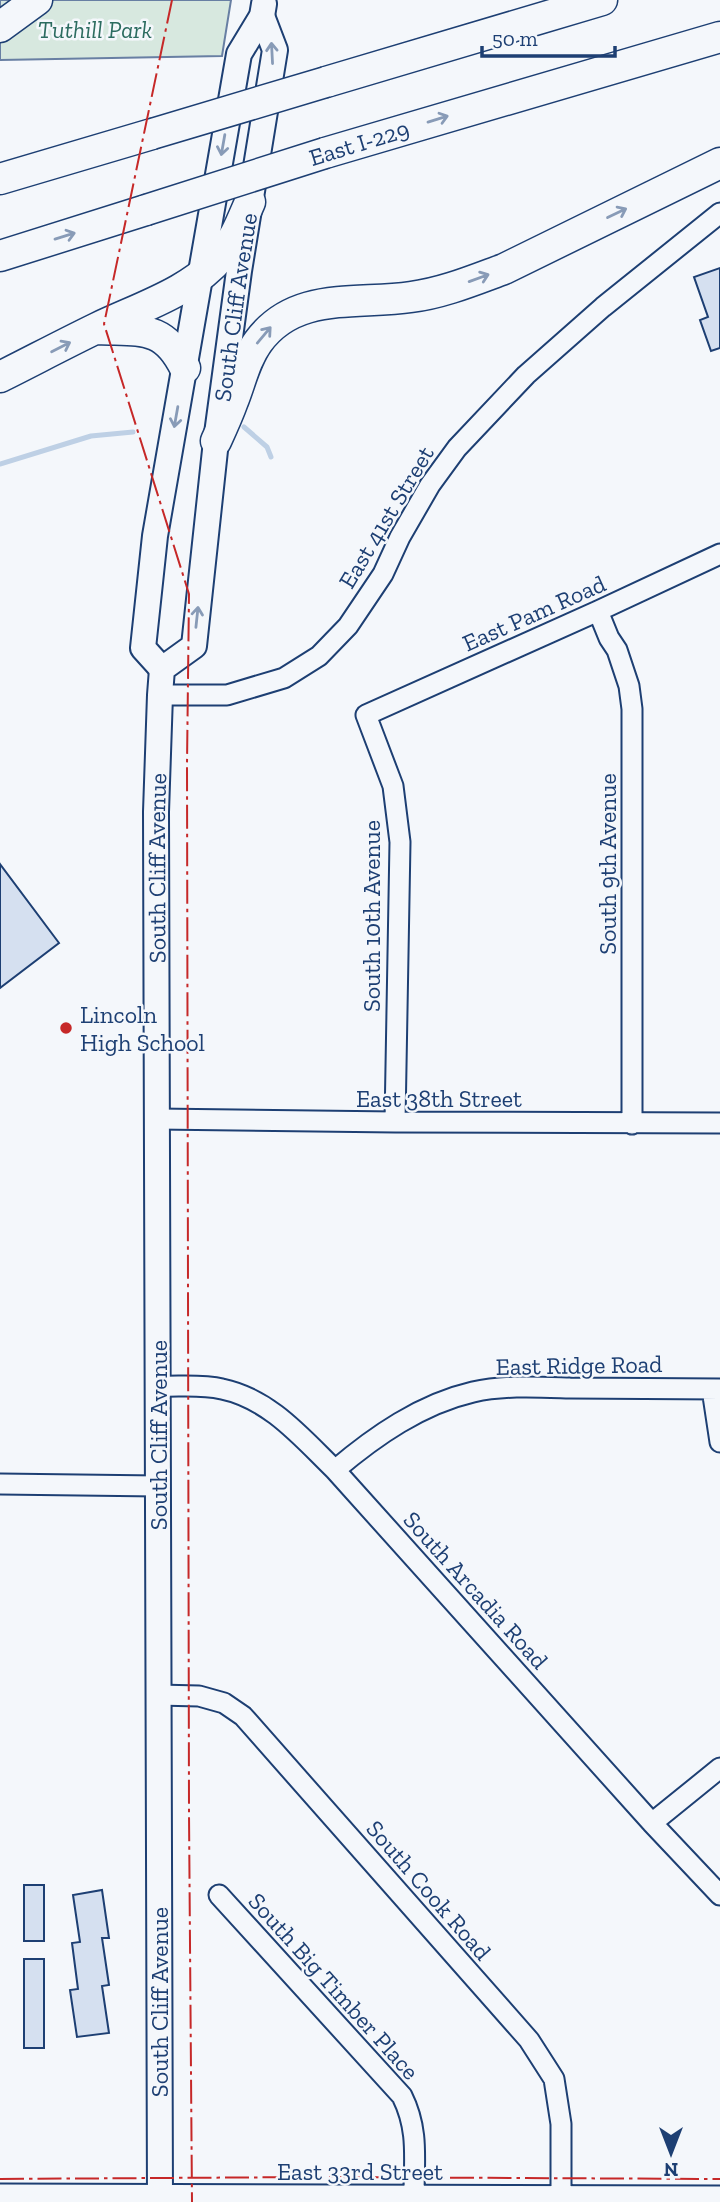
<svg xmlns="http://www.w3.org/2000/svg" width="720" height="2202" font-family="'Zilla Slab',serif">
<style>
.green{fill:#d7e8df;stroke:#687fa3;stroke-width:2}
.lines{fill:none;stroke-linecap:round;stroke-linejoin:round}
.stream{stroke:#bed0e5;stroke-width:5}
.building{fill:#d5e0f0;stroke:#1d3f73;stroke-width:2}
.minor-casing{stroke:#1d3f73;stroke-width:23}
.major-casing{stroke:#1d3f73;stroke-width:28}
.highway-casing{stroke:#1d3f73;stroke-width:33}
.minor{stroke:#f4f7fb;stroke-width:19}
.major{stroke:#f4f7fb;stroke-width:24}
.highway{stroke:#f4f7fb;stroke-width:30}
.highway-bridge-casing{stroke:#1d3f73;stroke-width:33;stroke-linecap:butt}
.highway-bridge{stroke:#f4f7fb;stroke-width:30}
.power{stroke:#c62828;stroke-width:2;stroke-dasharray:24 5 3.5 5;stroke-linecap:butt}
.oneway{stroke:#889bb7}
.poi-dot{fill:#c62828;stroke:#f4f7fb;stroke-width:2.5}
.labels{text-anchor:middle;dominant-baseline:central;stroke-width:5;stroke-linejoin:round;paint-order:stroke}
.park-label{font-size:24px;font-style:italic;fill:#2c6c60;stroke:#f4f7fb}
.street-label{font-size:24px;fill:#1d3f73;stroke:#f4f7fb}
.poi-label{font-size:24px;fill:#1d3f73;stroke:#f4f7fb;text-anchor:start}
</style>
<rect width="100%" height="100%" fill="#f4f7fb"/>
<path class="green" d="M 0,0 L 231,0 L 222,56 L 0,60 Z"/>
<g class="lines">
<path class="stream" d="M 244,427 L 267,447 L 271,457
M 0,464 L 91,436 L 133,432"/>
</g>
<path class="building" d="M 720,268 L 720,348 L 711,351 L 700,320 L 708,317 L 694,277 Z
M 0,864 L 59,943 L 0,988 Z
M 24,1885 L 44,1885 L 44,1941 L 24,1941 Z
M 102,1890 L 109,1938 L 102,1938 L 109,1985 L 102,1986 L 109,2033 L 77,2037 L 70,1990 L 78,1989 L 72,1943 L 80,1942 L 73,1895 Z
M 24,1959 L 44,1959 L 44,2048 L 24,2048 Z"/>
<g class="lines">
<g class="minor-casing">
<path id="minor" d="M 598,611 L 609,638 L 617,650 L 629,686 L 632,709 L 632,1124
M 160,695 L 227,695 L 284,678 L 319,656 L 348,626 L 383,574 L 400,537 L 430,485 L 457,448 L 526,375 L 603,307 L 720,213
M 157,1119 L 395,1122 L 720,1123
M 395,1122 L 400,842 L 393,786 L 366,715 L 598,611 L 720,554
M 157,1386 C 178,1387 201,1384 222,1389 C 270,1399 302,1438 335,1470 L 652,1823 L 720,1895
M 712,1389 L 720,1442
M 335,1470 C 375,1436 421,1404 473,1392 C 504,1385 538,1387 570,1388 C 620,1388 670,1389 720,1389
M 0,1484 L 158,1486
M 158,1695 L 199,1696 L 224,1703 L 243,1716 L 529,2040 L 554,2079 L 561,2124 L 561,2197
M 652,1823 L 720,1768
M 219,1895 L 402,2096 C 419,2130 414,2159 414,2196
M 0,2194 L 720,2196"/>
</g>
<g class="major-casing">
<g id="major">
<path d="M 162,669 L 143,648 L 155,536 L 239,54 L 262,16 L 264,4"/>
<path id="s1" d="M 160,2202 L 156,812 L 160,695 L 162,669 L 194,646 L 216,441 L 239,271 L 275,50 L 262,16"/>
</g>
</g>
<g class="highway-casing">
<path id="highway" d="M 0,27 L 37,0
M 326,82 L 602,0
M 325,153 L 720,37
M 0,179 L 152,134
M 0,256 L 146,210
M 99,329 C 141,331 164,325 185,368
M 0,377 C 32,361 64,344 97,328 C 138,308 192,292 222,255 C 235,239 242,220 250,202
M 216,441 C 222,428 228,415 233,401 C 241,381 245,360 258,342 C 295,291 356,305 411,297 C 443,293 474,280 504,269 L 720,163"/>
</g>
<use href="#minor" class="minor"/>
<use href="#major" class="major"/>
<use href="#highway" class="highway"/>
<g class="highway-bridge-casing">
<path id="highway-bridge" d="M 152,134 L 326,82
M 146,210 L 325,153"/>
</g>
<use href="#highway-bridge" class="highway-bridge"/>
<path class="power" d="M 172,0 L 104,324 L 189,594 L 187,764 L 189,1814 L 192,2202
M 0,2179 L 317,2177 L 720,2179"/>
</g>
<defs><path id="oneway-shaft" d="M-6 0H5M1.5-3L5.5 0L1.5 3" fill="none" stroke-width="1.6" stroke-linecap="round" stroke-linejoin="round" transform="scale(1.75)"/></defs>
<g class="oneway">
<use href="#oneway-shaft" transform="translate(272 53) rotate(-93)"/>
<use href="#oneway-shaft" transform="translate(438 119) rotate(-17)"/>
<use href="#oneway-shaft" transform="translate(223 145) rotate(100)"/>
<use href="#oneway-shaft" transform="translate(617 213) rotate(-26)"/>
<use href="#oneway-shaft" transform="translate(65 236) rotate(-17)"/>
<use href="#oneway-shaft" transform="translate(479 278) rotate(-20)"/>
<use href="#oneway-shaft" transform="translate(264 335) rotate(-50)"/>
<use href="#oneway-shaft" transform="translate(61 347) rotate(-27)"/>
<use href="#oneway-shaft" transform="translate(176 417) rotate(100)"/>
<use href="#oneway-shaft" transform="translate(197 617) rotate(-84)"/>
</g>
<circle class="poi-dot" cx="66" cy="1028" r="7"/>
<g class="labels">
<g class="park-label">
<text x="95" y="29">Tuthill Park</text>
</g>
<g class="street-label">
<text transform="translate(359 143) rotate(-17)">East I-229</text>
<text stroke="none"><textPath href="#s1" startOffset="1914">South Cliff Avenue</textPath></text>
<text transform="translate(386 517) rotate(-59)">East 41st Street</text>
<text transform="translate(534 613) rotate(-24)">East Pam Road</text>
<text transform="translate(607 864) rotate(-90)">South 9th Avenue</text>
<text stroke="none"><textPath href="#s1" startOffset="1334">South Cliff Avenue</textPath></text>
<text transform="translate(371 916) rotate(-90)">South 10th Avenue</text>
<text x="439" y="1098">East 38th Street</text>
<text transform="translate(579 1365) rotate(-1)">East Ridge Road</text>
<text transform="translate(158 1435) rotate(-90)">South Cliff Avenue</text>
<text transform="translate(476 1590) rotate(48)">South Arcadia Road</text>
<text transform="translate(429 1890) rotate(49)">South Cook Road</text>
<text transform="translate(334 1986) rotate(48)">South Big Timber Place</text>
<text transform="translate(159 2002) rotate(-90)">South Cliff Avenue</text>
<text x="360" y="2171">East 33rd Street</text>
</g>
<g class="poi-label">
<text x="80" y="1014">Lincoln<tspan x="80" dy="28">High School</tspan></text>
</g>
</g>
<g transform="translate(671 2153) rotate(180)" stroke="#f4f7fb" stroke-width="5" paint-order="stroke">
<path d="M0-5L12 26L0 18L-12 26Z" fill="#1d3f73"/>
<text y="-10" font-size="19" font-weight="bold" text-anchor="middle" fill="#1d3f73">N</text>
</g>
<path d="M482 46v10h133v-10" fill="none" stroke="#1d3f73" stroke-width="3.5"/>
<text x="492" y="46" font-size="21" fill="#1d3f73" stroke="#f4f7fb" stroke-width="5" paint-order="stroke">50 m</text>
</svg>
